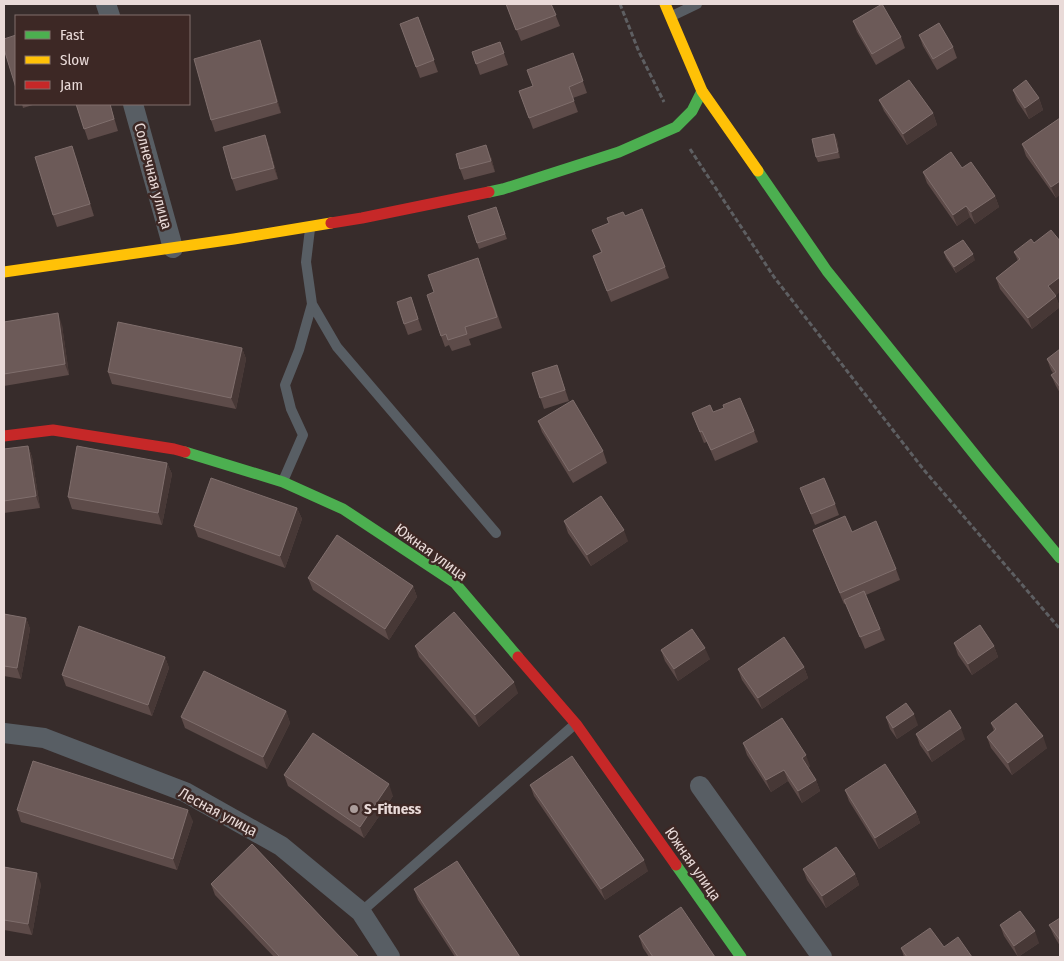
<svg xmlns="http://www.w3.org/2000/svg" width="1064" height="961" font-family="'Fira Sans Condensed',sans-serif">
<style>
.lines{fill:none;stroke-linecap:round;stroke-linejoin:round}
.path{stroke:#5e5f62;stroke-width:3;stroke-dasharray:5 2.5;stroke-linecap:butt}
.lane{stroke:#585e64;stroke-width:10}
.street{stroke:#585e64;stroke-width:20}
.fast{stroke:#4caf50;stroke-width:11}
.slow{stroke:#ffc107;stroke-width:11}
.jam{stroke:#c62828;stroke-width:11}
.wall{fill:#5d4b49}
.shaded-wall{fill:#473836}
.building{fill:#6c5a58;stroke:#7f6e6c}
.poi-dot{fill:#ab9d9b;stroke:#3d2825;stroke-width:2}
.labels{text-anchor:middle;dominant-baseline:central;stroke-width:5;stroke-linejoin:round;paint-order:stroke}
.street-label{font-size:15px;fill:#e9dad8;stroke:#3d2825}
.poi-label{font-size:15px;font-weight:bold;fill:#e9dad8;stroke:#3d2825;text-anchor:start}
</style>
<rect width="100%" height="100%" fill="#372c2b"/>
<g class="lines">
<path class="path" d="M 620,4 L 639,52 L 664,102
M 690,149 L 774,277 L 924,470 L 1060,629"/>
<path class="lane" d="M 672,16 L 697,4
M 312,304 L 337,347 L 496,533
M 283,481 L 303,435 L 291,409 L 285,385 L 299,350 L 312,304 L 306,262 L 310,229
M 361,912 L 574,725"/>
<path class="street" d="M 106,4 L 110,16
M 133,104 L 173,248
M 4,733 L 44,738 L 185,792 L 281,846 L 361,912 L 390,957
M 700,786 L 822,957"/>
<path class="fast" d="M 758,171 L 827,271 L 987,470 L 1060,558
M 489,192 L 503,189 L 619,152 L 676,127 L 692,111 L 702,91
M 185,452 L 283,482 L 343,509 L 455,583 L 518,657
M 676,865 L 741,957"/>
<path class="slow" d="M 665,4 L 702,91 L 758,171
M 4,272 L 234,239 L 331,223"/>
<path class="jam" d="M 331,223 L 362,218 L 489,192
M 4,436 L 53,430 L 174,449 L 185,452
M 518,657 L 576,724 L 676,865"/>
</g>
<path class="wall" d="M 506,4 L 551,4 L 560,26 L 521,41 Z
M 418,17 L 438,72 L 420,78 L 400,24 Z
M 853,21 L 901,37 L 905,48 L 876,65 L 857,32 Z
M 919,35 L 953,47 L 957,58 L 937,70 L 923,46 Z
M 260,40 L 264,52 L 281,113 L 215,132 L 211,120 Z
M 500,42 L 508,65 L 480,75 L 472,52 Z
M 573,53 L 587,93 L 573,98 L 578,112 L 533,129 L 519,91 L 533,86 Z
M 1013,90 L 1039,98 L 1043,110 L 1029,119 L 1017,101 Z
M 879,100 L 933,113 L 937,125 L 907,145 L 884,111 Z
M 22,104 L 36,104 L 23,108 Z
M 76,104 L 110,104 L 118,131 L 88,140 Z
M 1060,118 L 1056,198 L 1026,156 L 1022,144 Z
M 834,134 L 837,140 L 840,158 L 818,162 L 816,157 Z
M 269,146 L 278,179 L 236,191 L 232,179 Z
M 76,157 L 94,216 L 57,227 L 53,215 Z
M 491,157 L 495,172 L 464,180 L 460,169 Z
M 962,168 L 995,196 L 999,207 L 975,224 L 970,217 L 957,226 L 927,183 L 923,172 Z
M 496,207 L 507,239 L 479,249 L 468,216 Z
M 592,230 L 665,267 L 669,278 L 611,302 L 593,256 L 601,252 Z
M 1060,241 L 1060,292 L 1055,295 L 1060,307 L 1032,329 L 1000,289 L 996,278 L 1018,261 L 1014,252 L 1034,243 Z
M 944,252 L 975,260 L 956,273 L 946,258 Z
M 478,258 L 502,328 L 469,339 L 471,345 L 452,351 L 449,345 L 445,347 L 441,336 L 434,292 Z
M 411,297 L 422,330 L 408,335 L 404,324 Z
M 4,322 L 62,325 L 69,375 L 4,386 Z
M 242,348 L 246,359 L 236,409 L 112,384 L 108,372 Z
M 1060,349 L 1060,393 L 1056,386 L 1051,375 L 1053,373 L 1051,370 L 1047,359 Z
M 557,365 L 569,401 L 544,409 L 532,373 Z
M 713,412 L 754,431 L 758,442 L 715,461 L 707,442 L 704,443 L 692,413 Z
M 538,421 L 603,451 L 607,463 L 573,483 L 542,432 Z
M 28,446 L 32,457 L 40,508 L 4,513 L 4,449 Z
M 167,463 L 172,474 L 162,525 L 72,509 L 68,497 Z
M 800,488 L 835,504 L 839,515 L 815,525 Z
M 297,508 L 302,519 L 285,568 L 198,537 L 194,526 Z
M 564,521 L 628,541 L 591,566 L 568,533 Z
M 813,530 L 852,532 L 896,569 L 900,580 L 866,595 L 885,640 L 865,649 L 846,603 L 844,604 Z
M 308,578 L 413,586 L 417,597 L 389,640 L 313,590 Z
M 4,614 L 26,618 L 30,629 L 21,679 L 4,676 Z
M 954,643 L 994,646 L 998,657 L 972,675 L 958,655 Z
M 415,646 L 518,693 L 479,727 L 419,657 Z
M 661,650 L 710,659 L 678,681 L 665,661 Z
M 165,657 L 169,668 L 152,716 L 66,686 L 62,675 Z
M 804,667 L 808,678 L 762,709 L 742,680 L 738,669 Z
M 286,711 L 290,723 L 267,769 L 185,728 L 181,717 Z
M 886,717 L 918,725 L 897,739 L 890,729 Z
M 991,723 L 1047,748 L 1012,775 L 991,748 L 987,737 L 994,731 Z
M 916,734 L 965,739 L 932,762 L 920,745 Z
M 743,743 L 810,766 L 808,768 L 816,780 L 820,791 L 802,803 L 788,781 L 771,792 L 747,755 Z
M 284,775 L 393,796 L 364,838 L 288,786 Z
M 530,785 L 648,871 L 605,900 L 534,796 Z
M 845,790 L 916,812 L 920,823 L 879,849 L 849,801 Z
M 17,810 L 193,821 L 177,870 L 21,822 Z
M 4,867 L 41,884 L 32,935 L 4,930 Z
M 803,869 L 855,874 L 859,885 L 826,908 L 807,880 Z
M 211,884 L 359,957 L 274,957 L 215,895 Z
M 414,889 L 520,957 L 455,957 L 418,900 Z
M 1060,918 L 1060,946 L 1054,936 L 1049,925 Z
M 1000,925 L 1039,943 L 1018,957 L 1004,936 Z
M 639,936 L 715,957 L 649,957 L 643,948 Z
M 944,947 L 972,957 L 904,957 L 901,948 Z"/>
<path class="shaded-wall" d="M 260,40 L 264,52 L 281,113 L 277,102 Z
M 1039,98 L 1043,110 L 1029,119 L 1025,108 Z
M 933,113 L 937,125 L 907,145 L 903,134 Z
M 834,134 L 837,140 L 840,158 L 838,152 Z
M 265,135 L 269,146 L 278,179 L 274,168 Z
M 486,145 L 491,157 L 495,172 L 491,161 Z
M 72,146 L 76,157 L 94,216 L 90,204 Z
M 1060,181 L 1060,195 L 1056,198 L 1051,187 Z
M 995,196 L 999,207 L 975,224 L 971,212 Z
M 966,206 L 970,217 L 957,226 L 953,215 Z
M 973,254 L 975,260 L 956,273 L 954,267 Z
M 1060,277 L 1060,292 L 1053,298 L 1048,286 Z
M 1056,296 L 1060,307 L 1032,329 L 1028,318 Z
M 58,313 L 62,325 L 69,375 L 65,364 Z
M 242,348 L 246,359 L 236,409 L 231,398 Z
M 28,446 L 32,457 L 40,508 L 36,496 Z
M 167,463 L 172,474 L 162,525 L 158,513 Z
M 297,508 L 302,519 L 285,568 L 280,556 Z
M 624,530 L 628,541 L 591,566 L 587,555 Z
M 413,586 L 417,597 L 389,640 L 385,629 Z
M 26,618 L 30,629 L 21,679 L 17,668 Z
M 994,646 L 998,657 L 972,675 L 968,664 Z
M 705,648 L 710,659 L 678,681 L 674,669 Z
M 165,657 L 169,668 L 152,716 L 148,705 Z
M 804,667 L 808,678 L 762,709 L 758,698 Z
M 514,682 L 518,693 L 479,727 L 475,715 Z
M 286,711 L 290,723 L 267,769 L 263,757 Z
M 914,714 L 918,725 L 897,739 L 893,728 Z
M 961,728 L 965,739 L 932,762 L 928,751 Z
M 1043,736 L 1047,748 L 1012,775 L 1008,763 Z
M 806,755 L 810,766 L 806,769 L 802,758 Z
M 784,770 L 788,781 L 771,792 L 766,780 Z
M 816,780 L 820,791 L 802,803 L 798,791 Z
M 389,784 L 393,796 L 364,838 L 360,827 Z
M 188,810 L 193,821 L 177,870 L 173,859 Z
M 916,812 L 920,823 L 879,849 L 875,838 Z
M 644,860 L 648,871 L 605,900 L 601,889 Z
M 37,873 L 41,884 L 32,935 L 28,924 Z
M 855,874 L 859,885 L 826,908 L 822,896 Z
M 1035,931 L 1039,943 L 1018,957 L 1014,946 Z"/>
<path class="building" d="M 506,4 L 551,4 L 556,15 L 516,30 Z
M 882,4 L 901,37 L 872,54 L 853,21 Z
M 418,17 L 434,60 L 416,67 L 400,24 Z
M 939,23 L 953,47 L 933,59 L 919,35 Z
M 16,35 L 16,88 L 4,49 L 4,39 Z
M 260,40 L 277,102 L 211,120 L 194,59 Z
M 500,42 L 504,53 L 476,64 L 472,52 Z
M 573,53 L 583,81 L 569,87 L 574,101 L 529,118 L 519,91 L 533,86 L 527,70 Z
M 909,80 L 933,113 L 903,134 L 879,100 Z
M 1026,80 L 1039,98 L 1025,108 L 1013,90 Z
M 76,104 L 110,104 L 114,119 L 84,129 Z
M 1060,118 L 1060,181 L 1051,187 L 1022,144 Z
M 834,134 L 838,152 L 816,157 L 812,139 Z
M 265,135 L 274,168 L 232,179 L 223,147 Z
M 486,145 L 491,161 L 460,169 L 456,154 Z
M 72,146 L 90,204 L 53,215 L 35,157 Z
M 951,152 L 962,168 L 971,162 L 995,196 L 971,212 L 966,206 L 953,215 L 923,172 Z
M 496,207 L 505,234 L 477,243 L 468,216 Z
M 642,209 L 665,267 L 607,291 L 593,256 L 602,252 L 592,230 L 609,223 L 607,218 L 623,212 L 625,216 Z
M 1051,230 L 1060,241 L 1060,277 L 1048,286 L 1056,296 L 1028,318 L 996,278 L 1020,259 L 1014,252 L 1031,239 L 1034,243 Z
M 963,240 L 973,254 L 954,267 L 944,252 Z
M 478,258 L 497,317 L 465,327 L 467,334 L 448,340 L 446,334 L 441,336 L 427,295 L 434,292 L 428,275 Z
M 411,297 L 418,319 L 404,324 L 397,302 Z
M 58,313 L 65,364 L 4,374 L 4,322 Z
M 118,322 L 242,348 L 231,398 L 108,372 Z
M 1060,349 L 1060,387 L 1051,375 L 1056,372 L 1047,359 Z
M 557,365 L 565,390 L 540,398 L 532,373 Z
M 740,398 L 754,431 L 711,450 L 702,431 L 700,432 L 692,413 L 710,405 L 713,412 L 724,408 L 723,405 Z
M 573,400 L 603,451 L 569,471 L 538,421 Z
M 28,446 L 36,496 L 4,501 L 4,449 Z
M 77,446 L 167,463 L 158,513 L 68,497 Z
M 211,478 L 297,508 L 280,556 L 194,526 Z
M 824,478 L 835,504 L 811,514 L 800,488 Z
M 601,496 L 624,530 L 587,555 L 564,521 Z
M 845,516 L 852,532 L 876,521 L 896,569 L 840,593 L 813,530 Z
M 337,535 L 413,586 L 385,629 L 308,578 Z
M 864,591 L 880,629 L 860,637 L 844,600 Z
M 454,612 L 514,682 L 475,715 L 415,646 Z
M 4,614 L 26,618 L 17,668 L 4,666 Z
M 980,625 L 994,646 L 968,664 L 954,643 Z
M 79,626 L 165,657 L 148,705 L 62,675 Z
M 692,629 L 705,648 L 674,669 L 661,650 Z
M 784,637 L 804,667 L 758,698 L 738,669 Z
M 204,671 L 286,711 L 263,757 L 181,717 Z
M 906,703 L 914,714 L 893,728 L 886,717 Z
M 1016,703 L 1043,736 L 1008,763 L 987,737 L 996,729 L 991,723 Z
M 950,710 L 961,728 L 928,751 L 916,734 Z
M 782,718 L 806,755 L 802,758 L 816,780 L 798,791 L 784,770 L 766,780 L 743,743 Z
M 313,733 L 389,784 L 360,827 L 284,775 Z
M 572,756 L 644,860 L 601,889 L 530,785 Z
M 33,761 L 188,810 L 173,859 L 17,810 Z
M 885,764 L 916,812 L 875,838 L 845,790 Z
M 252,844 L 359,957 L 280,957 L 211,884 Z
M 836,847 L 855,874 L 822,896 L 803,869 Z
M 457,861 L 520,957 L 458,957 L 414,889 Z
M 4,867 L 37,873 L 28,924 L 4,920 Z
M 681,907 L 715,957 L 653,957 L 639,936 Z
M 1020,911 L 1035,931 L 1014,946 L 1000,925 Z
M 1060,918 L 1060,940 L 1049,925 Z
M 930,928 L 944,947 L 958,937 L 972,957 L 907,957 L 901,948 Z"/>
<circle class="poi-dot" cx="354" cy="809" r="5"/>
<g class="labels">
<g class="street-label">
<text transform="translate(153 176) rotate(75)">Солнечная улица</text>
<text transform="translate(431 552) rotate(36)">Южная улица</text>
<text transform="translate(218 812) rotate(28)">Лесная улица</text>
<text transform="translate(693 864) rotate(55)">Южная улица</text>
</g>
<g class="poi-label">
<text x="364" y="809">S-Fitness</text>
</g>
</g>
<rect width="1064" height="961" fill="none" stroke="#e9dad8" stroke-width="10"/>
<rect x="15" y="15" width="175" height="90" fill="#3d2825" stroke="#826f6d"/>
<rect x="25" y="31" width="25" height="8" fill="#4caf50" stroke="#826f6d"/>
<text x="60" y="40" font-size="15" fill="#e9dad8">Fast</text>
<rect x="25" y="56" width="25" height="8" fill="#ffc107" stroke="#826f6d"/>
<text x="60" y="65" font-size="15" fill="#e9dad8">Slow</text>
<rect x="25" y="81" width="25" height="8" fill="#c62828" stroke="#826f6d"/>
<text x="60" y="90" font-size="15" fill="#e9dad8">Jam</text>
</svg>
